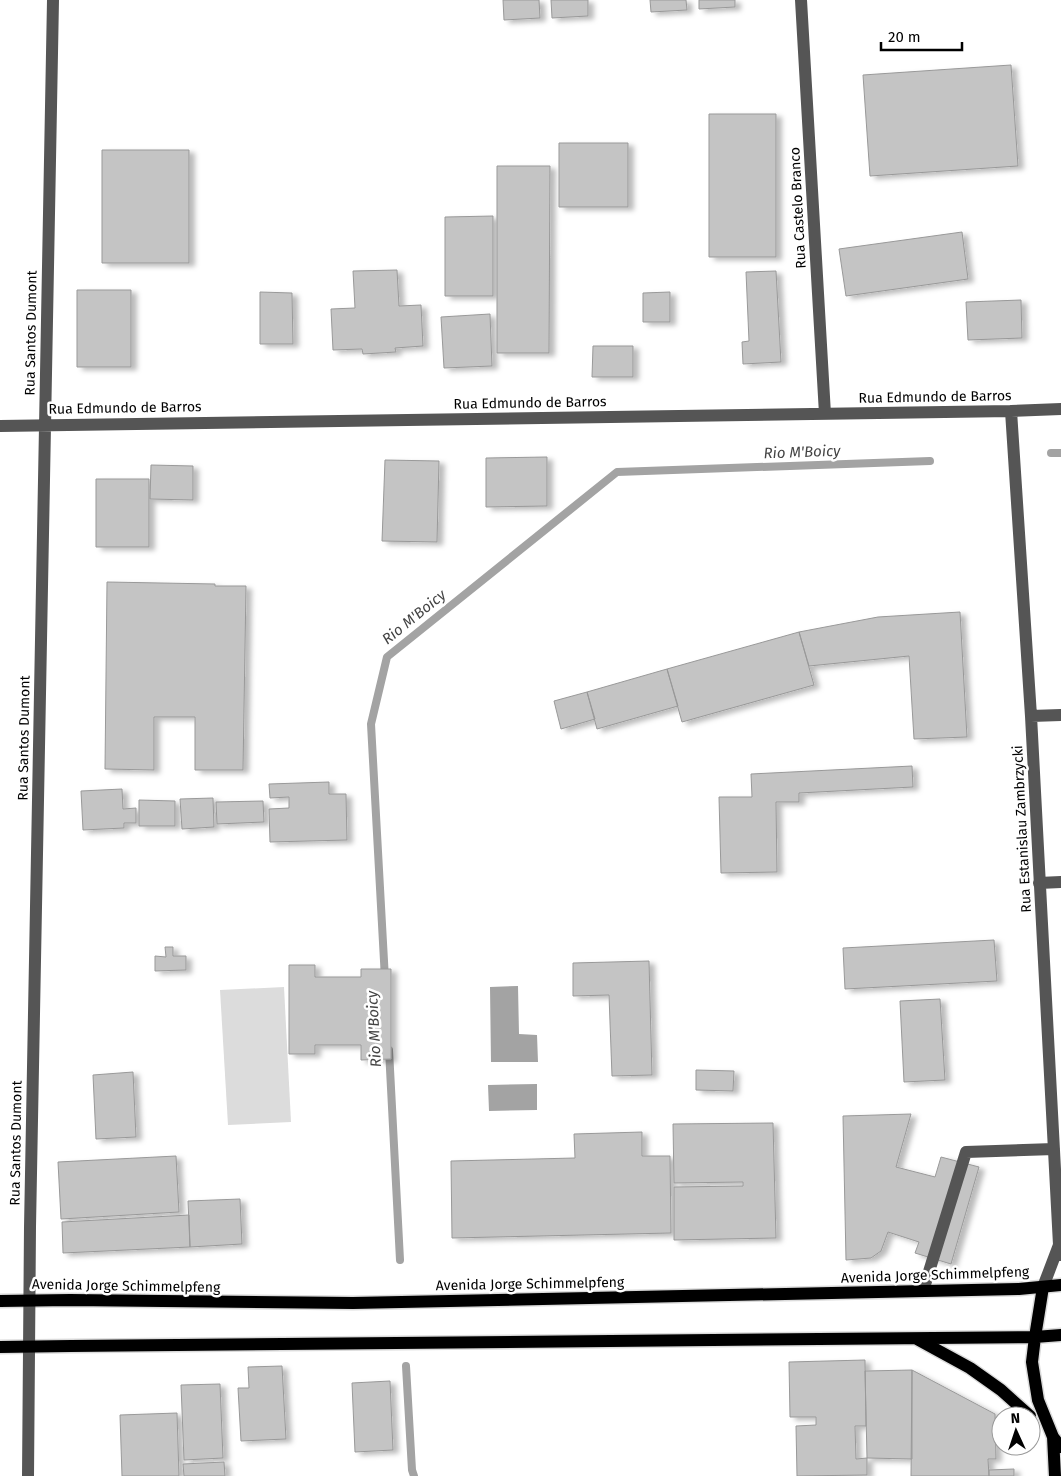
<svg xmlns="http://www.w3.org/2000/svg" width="1061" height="1476" font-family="'Fira Sans',sans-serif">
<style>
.green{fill:#dcdcdc}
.water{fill:#a3a3a3}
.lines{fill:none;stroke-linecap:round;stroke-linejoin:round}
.stream{stroke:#a3a3a3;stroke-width:8}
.building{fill:#c4c4c4;stroke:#999;filter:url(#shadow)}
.major-casing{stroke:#dbdbdb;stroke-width:15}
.minor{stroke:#555;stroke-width:12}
.major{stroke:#000;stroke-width:12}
.labels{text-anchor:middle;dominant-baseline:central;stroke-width:5;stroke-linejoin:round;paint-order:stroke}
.street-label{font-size:14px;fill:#000;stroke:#fff}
.water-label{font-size:15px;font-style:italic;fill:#444;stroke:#fff}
</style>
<defs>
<filter id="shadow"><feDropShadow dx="5.5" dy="3" stdDeviation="2.5" flood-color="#0004"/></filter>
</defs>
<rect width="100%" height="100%" fill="#fff"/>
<path class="green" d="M 284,987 L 291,1122 L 228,1125 L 220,990 Z"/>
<path class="water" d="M 518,986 L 519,1034 L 537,1035 L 538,1062 L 491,1062 L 490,987 Z
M 537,1084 L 537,1110 L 489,1111 L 488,1085 Z"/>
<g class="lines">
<path class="stream" d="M 1051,453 L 1061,453
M 385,979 L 371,724 L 387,657 L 617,472 L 930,461
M 389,1050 L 400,1260
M 406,1366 L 412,1470 L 414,1476"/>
</g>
<path class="building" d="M 503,0 L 539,0 L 540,18 L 504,20 Z
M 551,0 L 588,0 L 588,16 L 552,18 Z
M 650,0 L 686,0 L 687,10 L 651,12 Z
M 699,0 L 735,0 L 735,7 L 699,9 Z
M 1011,65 L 1018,166 L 870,176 L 863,75 Z
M 709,114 L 776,114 L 776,257 L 709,257 Z
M 559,143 L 628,143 L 628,207 L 559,207 Z
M 102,150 L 189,150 L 189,263 L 102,263 Z
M 497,166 L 550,166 L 549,353 L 497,353 Z
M 493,216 L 493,296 L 445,296 L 445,217 Z
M 962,232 L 968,279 L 846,296 L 839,249 Z
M 397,270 L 399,306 L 421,305 L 423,346 L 395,348 L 396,352 L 363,354 L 362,349 L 333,350 L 331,309 L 355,308 L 353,271 Z
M 776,271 L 781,362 L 743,364 L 742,342 L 749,341 L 746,272 Z
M 77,290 L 131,290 L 131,367 L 77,367 Z
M 260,292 L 292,293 L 293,344 L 260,344 Z
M 670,292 L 670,322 L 643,322 L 643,293 Z
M 1021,300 L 1022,338 L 968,340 L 966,302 Z
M 490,314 L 492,366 L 444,368 L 441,317 Z
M 593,346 L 633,346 L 633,377 L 592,377 Z
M 547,457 L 547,506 L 486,507 L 486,458 Z
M 385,460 L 439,461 L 437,542 L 382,541 Z
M 151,465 L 193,466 L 193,500 L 150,499 Z
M 96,479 L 149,479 L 149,547 L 96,547 Z
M 107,582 L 215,584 L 215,586 L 246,586 L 243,770 L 195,770 L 195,717 L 154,717 L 154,770 L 105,769 Z
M 960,612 L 967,737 L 914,739 L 909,656 L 809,666 L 799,632 L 878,617 Z
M 799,632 L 814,685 L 682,722 L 667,669 Z
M 667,669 L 678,706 L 597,729 L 587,692 Z
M 587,692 L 595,719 L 561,729 L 554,701 Z
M 912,766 L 913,787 L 799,793 L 799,802 L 776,802 L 777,872 L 721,873 L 719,797 L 752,797 L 751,774 Z
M 329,782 L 329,794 L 346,794 L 347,840 L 270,842 L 269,809 L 289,808 L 289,797 L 270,798 L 269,784 Z
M 122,789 L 123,809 L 136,808 L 136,823 L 124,823 L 124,828 L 83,830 L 81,791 Z
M 213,798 L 214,827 L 182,829 L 180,799 Z
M 139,800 L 175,801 L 175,826 L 139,826 Z
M 263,801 L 264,822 L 217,824 L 216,802 Z
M 994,940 L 997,981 L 845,989 L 843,948 Z
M 165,947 L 173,947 L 173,956 L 186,956 L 186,970 L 155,971 L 155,956 L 166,957 Z
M 649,961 L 652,1075 L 612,1076 L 609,995 L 573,996 L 573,963 Z
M 289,965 L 315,965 L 315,977 L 361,977 L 361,969 L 391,969 L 391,1059 L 361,1060 L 361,1045 L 315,1045 L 315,1054 L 289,1054 Z
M 940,999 L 945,1080 L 904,1082 L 900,1001 Z
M 696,1070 L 734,1071 L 733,1091 L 696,1090 Z
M 133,1072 L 136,1137 L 96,1139 L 93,1075 Z
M 911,1114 L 896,1167 L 935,1177 L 941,1157 L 979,1167 L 951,1264 L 915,1253 L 919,1242 L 888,1232 L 881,1251 L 871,1258 L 846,1260 L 843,1116 Z
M 773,1123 L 776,1238 L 674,1240 L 674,1187 L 743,1186 L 743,1182 L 674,1183 L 673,1124 Z
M 642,1132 L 642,1156 L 670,1156 L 671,1233 L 452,1238 L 451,1161 L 575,1158 L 574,1134 Z
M 176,1156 L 179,1212 L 61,1219 L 58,1162 Z
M 240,1199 L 242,1244 L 190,1247 L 188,1201 Z
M 189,1215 L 190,1247 L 63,1253 L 62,1222 Z
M 865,1360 L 866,1426 L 855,1426 L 856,1459 L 867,1458 L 867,1475 L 797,1476 L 796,1426 L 816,1425 L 816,1417 L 790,1417 L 789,1362 Z
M 282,1366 L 286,1439 L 241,1441 L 238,1388 L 249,1388 L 248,1367 Z
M 912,1370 L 912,1459 L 867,1458 L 865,1371 Z
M 912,1370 L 995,1414 L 996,1459 L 988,1459 L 989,1476 L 911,1476 Z
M 390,1381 L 393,1450 L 355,1452 L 352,1383 Z
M 220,1384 L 223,1458 L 184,1460 L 181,1385 Z
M 177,1413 L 179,1476 L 122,1476 L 120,1415 Z
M 224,1462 L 225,1476 L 184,1476 L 183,1464 Z
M 1014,1469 L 1014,1476 L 989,1476 L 989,1470 Z"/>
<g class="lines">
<g class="major-casing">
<path id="major" d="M 1043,1287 L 1035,1337 L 1032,1362 L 1038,1400 L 1053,1437 L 1061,1447
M 0,1301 L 70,1300 L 353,1303 L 1019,1289 L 1061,1285
M 917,1339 L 970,1368 L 1001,1390 L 1030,1416
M 0,1347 L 71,1346 L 1035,1337 L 1061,1335
M 1053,1437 L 1055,1476"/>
</g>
<path class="minor" d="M 801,0 L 825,414
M 1011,411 L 1031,716 L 1059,1245 L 1061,1255
M 0,426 L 1011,411 L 1061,409
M 1031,716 L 1061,715
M 1039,883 L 1061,882
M 1043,1287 L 1059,1245
M 923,1291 L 966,1152 L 1054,1149
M 28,1476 L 30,1227 L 53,0"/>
<use href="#major" class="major"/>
</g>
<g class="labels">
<g class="street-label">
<text transform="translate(798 208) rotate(-93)">Rua Castelo Branco</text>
<text transform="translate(31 333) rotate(-89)">Rua Santos Dumont</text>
<text transform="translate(935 397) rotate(-1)">Rua Edmundo de Barros</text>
<text transform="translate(530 403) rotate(-1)">Rua Edmundo de Barros</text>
<text transform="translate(125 408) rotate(-1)">Rua Edmundo de Barros</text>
<text transform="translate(24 738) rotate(-89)">Rua Santos Dumont</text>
<text transform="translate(1022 829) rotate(-93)">Rua Estanislau Zambrzycki</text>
<text transform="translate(16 1143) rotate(-89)">Rua Santos Dumont</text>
<text transform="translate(935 1275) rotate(-2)">Avenida Jorge Schimmelpfeng</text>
<text transform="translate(530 1284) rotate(-1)">Avenida Jorge Schimmelpfeng</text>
<text transform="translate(126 1286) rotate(1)">Avenida Jorge Schimmelpfeng</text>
</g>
<g class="water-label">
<text transform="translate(802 452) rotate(-2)">Rio M'Boicy</text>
<text transform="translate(414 617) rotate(-39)">Rio M'Boicy</text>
<text transform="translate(374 1029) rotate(-93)">Rio M'Boicy</text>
</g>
</g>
<g transform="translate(1016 1431) rotate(357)"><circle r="24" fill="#ffffff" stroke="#999999"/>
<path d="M0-4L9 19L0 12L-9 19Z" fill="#000000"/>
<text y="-8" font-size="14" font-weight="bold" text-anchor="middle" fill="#000000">N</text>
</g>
<path d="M881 42v8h81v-8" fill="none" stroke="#000000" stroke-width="2.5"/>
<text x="888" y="42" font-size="15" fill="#000000" stroke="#ffffff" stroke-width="4" paint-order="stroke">20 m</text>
</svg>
